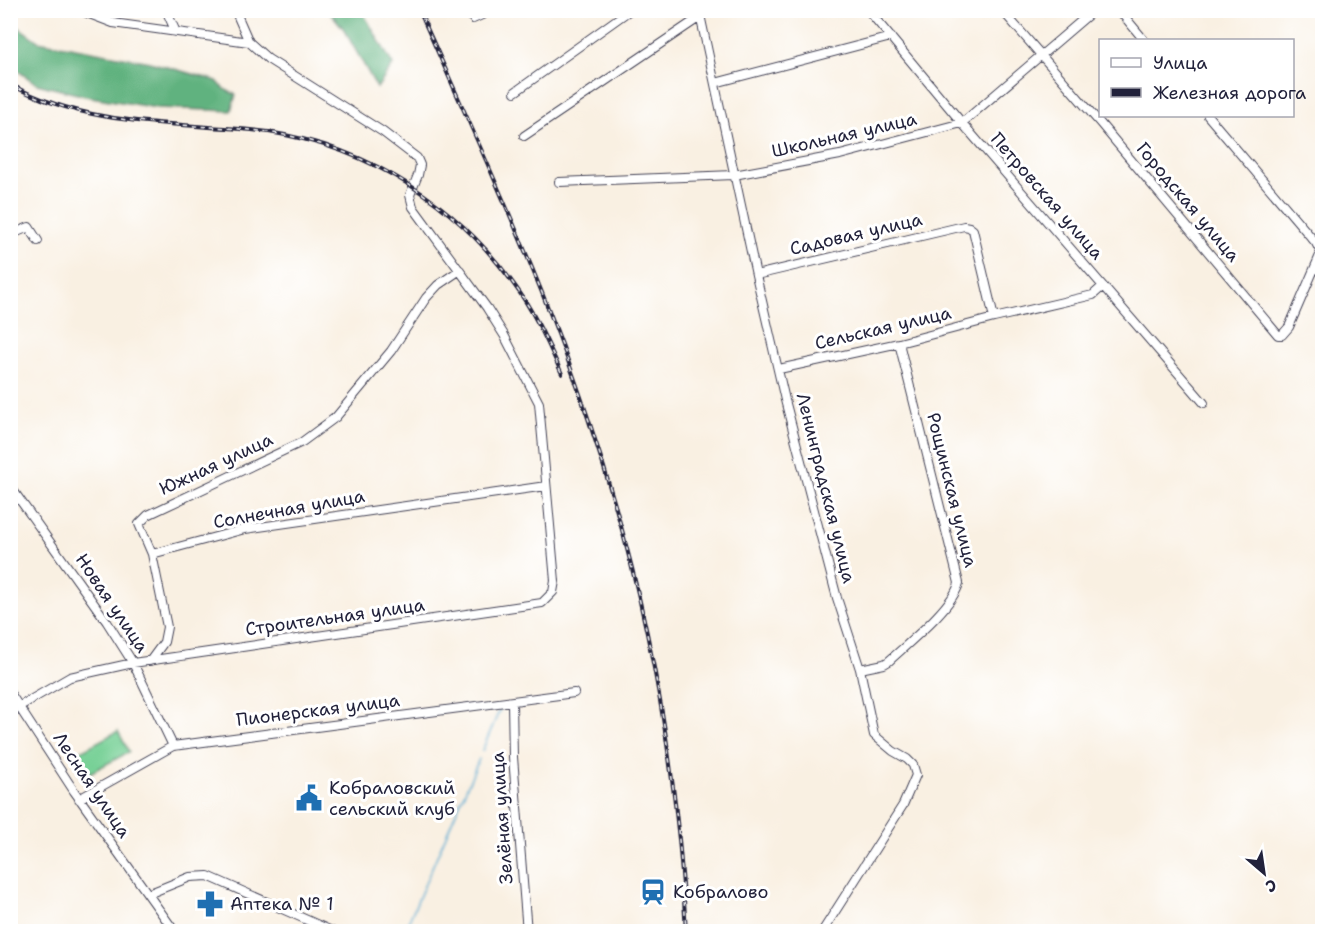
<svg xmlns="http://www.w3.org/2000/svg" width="1333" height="942" font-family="'Shantell Sans',sans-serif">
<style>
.green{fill:#77d096;stroke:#4c7968;stroke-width:1.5}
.forest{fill:#61b27f;stroke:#426a5d;stroke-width:1.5}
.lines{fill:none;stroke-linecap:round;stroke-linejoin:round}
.stream{stroke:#59acd4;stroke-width:1.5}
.minor-casing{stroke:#424154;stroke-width:10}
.minor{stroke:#fff;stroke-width:8}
.rail-casing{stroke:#22223b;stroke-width:4}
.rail{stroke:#fff;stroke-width:1.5;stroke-dasharray:4.5;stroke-linecap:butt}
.labels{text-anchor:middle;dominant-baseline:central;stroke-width:6;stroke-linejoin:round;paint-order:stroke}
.street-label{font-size:18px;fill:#22223b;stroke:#fff}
.poi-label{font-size:18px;fill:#22223b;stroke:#fff;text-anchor:start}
</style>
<rect width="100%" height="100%" fill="#fff"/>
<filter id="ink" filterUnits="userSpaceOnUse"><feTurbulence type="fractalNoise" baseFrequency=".0167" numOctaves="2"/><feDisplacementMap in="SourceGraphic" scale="12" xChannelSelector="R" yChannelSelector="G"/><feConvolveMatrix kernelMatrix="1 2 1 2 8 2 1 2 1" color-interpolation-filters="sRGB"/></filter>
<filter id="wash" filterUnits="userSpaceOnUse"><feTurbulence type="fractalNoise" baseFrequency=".008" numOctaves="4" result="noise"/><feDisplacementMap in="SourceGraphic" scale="24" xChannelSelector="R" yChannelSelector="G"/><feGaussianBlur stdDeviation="1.35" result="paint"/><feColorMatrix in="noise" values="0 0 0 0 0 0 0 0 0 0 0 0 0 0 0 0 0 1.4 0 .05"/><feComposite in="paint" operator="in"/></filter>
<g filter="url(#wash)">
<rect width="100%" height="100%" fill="#f9f0e2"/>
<path class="green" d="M 118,731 L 129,752 L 88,774 L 77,753 Z"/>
<path class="forest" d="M 329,11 L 362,11 L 393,65 L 377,88 L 343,28 Z
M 10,21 L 38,41 L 150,62 L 217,81 L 224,89 L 236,95 L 231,111 L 157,108 L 85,96 L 37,84 L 11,66 Z"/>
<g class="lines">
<path class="stream" d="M 482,751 L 500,709
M 404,932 L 479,759"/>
</g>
</g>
<g filter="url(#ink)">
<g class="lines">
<g class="minor-casing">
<path id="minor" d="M 166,10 L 175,30
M 235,10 L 249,42
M 699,10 L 756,275 L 785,400 L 837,598 L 860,669 L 874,735 L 893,751 L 907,759 L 913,765 L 916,775 L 903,805 L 822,932
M 868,10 L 962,123 L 1204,403
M 1002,10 L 1100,123 L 1278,335 L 1282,335 L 1289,327 L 1321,253 L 1316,243 L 1208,116
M 1119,10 L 1144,40
M 473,19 L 493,10
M 715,83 L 891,37
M 515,92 L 630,10
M 524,136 L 700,17
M 559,182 L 734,175 L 840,155 L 962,123 L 1094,10
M 10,235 L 29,227 L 38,241
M 756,275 L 964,226 L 969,227 L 973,230 L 994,318
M 779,369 L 899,343 L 994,318 L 1093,295 L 1103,286
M 10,486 L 107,622 L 133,663 L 173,746
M 152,554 L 139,524 L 148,515 L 302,442 L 336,417 L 391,351 L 426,298 L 438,285 L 460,270
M 150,661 L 164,642 L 167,627 L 152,554 L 245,529 L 546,486
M 860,669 L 884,664 L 889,661 C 907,644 954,606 959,583 L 899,343
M 10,693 L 74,791 L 175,932
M 512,702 L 513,757 L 527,932
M 20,706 L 70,677 L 133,663 L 542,603 L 553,592 L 555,581 L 539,403 L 504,335 L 487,308 L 413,207 L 410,195 L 418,175 L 420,165 L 417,158 L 383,132 L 268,59 L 249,42 L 113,23 L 79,10
M 79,799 L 173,746 L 574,693
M 148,894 L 190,877 L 208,876 L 334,932"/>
</g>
<use href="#minor" class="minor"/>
<g class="rail-casing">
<path id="rail" d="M 419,10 C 479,145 542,279 588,418 C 644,584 677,757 686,932
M 10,84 C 81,124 162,123 240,129 C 351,137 451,195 515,286 C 535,313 548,344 562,374"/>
</g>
<use href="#rail" class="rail"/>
</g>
</g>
<defs>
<g id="civic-bare" transform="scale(2.07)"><path d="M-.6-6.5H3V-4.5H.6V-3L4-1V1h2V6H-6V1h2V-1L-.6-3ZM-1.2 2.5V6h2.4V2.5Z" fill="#1f6fb2" stroke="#fff" stroke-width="2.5" paint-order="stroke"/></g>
<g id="station-bare" transform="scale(2.07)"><path d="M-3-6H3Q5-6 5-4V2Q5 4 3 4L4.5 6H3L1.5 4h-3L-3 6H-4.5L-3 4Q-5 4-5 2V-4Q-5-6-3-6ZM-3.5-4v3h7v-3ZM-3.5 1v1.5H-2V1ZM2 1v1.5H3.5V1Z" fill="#1f6fb2" stroke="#fff" stroke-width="2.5" paint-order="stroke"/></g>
<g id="pharmacy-bare" transform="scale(2.07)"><path d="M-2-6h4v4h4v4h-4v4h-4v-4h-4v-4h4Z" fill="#1f6fb2" stroke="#fff" stroke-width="2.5" paint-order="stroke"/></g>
</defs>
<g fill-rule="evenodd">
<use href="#civic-bare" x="309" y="798"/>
<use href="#station-bare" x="653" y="892"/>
<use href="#pharmacy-bare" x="210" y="904"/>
</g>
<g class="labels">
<g class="street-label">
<text transform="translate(844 135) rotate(-13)">Школьная улица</text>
<text transform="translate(1047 196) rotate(49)">Петровская улица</text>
<text transform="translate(1188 202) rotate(50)">Городская улица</text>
<text transform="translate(856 234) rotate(-13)">Садовая улица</text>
<text transform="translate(883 328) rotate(-13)">Сельская улица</text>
<text transform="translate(216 464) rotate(-25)">Южная улица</text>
<text transform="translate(826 488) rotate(76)">Ленинградская улица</text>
<text transform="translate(952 490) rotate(76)">Рощинская улица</text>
<text transform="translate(289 509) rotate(-10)">Солнечная улица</text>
<text transform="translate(112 603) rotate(56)">Новая улица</text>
<text transform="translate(335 617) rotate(-8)">Строительная улица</text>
<text transform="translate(318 710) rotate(-7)">Пионерская улица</text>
<text transform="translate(92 785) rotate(56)">Лесная улица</text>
<text transform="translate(502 818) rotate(-94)">Зелёная улица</text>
</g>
<g class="poi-label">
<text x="329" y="788">Кобраловский<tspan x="329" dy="21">сельский клуб</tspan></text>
<text x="673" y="892">Кобралово</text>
<text x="230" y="904">Аптека № 1</text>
</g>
</g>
<rect width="1333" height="942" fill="none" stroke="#fff" stroke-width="36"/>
<rect x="1099" y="39" width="195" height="78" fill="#ffffff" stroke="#a7a7b1" stroke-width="1.5"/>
<rect x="1111" y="58" width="30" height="9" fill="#ffffff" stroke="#a7a7b1" stroke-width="1.5"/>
<text x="1153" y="69" font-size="18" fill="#22223b">Улица</text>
<rect x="1111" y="88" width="30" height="9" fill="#22223b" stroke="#a7a7b1" stroke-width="1.5"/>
<text x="1153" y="99" font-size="18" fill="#22223b">Железная дорога</text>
<g transform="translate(1264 873) rotate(151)" stroke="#ffffff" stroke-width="4.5" paint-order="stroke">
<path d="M0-4.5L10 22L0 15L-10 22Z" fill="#22223b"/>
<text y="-9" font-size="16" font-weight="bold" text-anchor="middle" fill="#22223b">С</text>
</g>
</svg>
